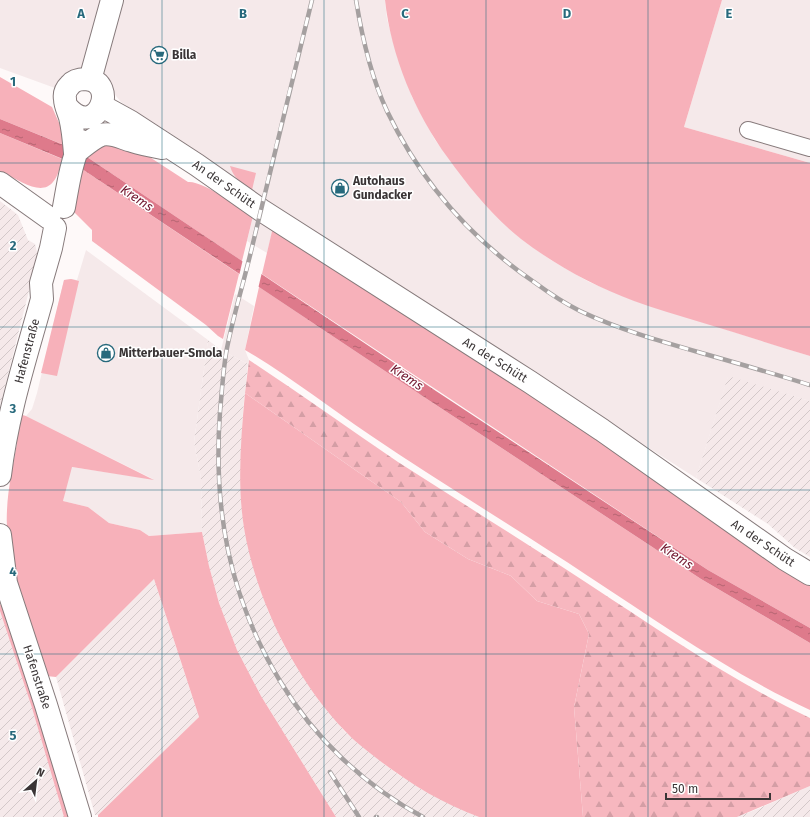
<svg xmlns="http://www.w3.org/2000/svg" width="810" height="817" font-family="'Fira Sans',sans-serif">
<style>
.built{fill:#f5e9ea}
.industrial{fill:url(#industrial-furrows)}
.green{fill:#f7b1ba}
.forest{fill:url(#forest-firs)}
.water{fill:url(#water-ripples)}
.pier{fill:#fef9f9}
.lines{fill:none;stroke-linecap:round;stroke-linejoin:round}
.street-casing{stroke:#867a7b;stroke-width:18}
.secondary-casing{stroke:#867a7b;stroke-width:24}
.street{stroke:#fff;stroke-width:16}
.secondary{stroke:#fff;stroke-width:22}
.rail-casing{stroke:#a5a0a0;stroke-width:4.5}
.rail{stroke:#fff;stroke-width:3;stroke-dasharray:9;stroke-linecap:butt}
.grid{fill:none;stroke:#27697c;stroke-width:1;stroke-opacity:0.55}
.labels{text-anchor:middle;dominant-baseline:central;stroke-width:3;stroke-linejoin:round;paint-order:stroke}
.poi-label{font-size:12px;font-weight:bold;fill:#3a3536;stroke:#fff;text-anchor:start}
.street-label{font-size:12px;fill:#3a3536;stroke:#fff}
.water-label{font-size:13px;font-style:italic;fill:#721830;stroke:#fff}
.grid-label{font-size:13px;text-anchor:middle;font-weight:bold;fill:#27697c;stroke:#fff;stroke-width:3;stroke-linejoin:round;paint-order:stroke}
</style>
<defs>
<pattern id="industrial-furrows" width="10" height="10" patternUnits="userSpaceOnUse"><rect width="10" height="10" fill="#f5e9ea"/><path d="M-1 1l2-2M0 10L10 0M9 11l2-2" fill="none" stroke="#d3c8c9"/></pattern>
<pattern id="forest-firs" width="22" height="20" patternUnits="userSpaceOnUse"><rect width="22" height="20" fill="#f7b7bf"/><path d="M5 1l3.5 6h-7zM16 11l3.5 6h-7z" fill="#d49ea5"/></pattern>
<pattern id="water-ripples" width="26" height="14" patternUnits="userSpaceOnUse"><rect width="26" height="14" fill="#de7a8b"/><path d="M2 4q2-2 4 0t4 0M15 11q2-2 4 0t4 0" fill="none" stroke="#b56572"/></pattern>
</defs>
<rect width="100%" height="100%" fill="#fef9f9"/>
<path class="built" d="M 0,0 L 385,0 L 387,19 L 398,59 L 412,97 L 435,140 L 491,211 L 520,238 L 551,260 L 589,282 L 635,301 L 810,356 L 810,401 L 728,377 L 696,478 L 277,211 L 267,253 L 247,241 L 253,216 L 201,156 L 121,102 L 116,96 L 111,87 L 79,69 L 67,73 L 59,80 L 55,88 L 0,68 Z
M 722,0 L 810,0 L 810,163 L 684,127 Z
M 86,250 L 208,340 L 194,442 L 201,478 L 202,532 L 149,536 L 140,530 L 109,523 L 88,507 L 63,501 L 71,467 L 153,479 L 26,416 L 32,409 L 37,393 L 64,280 L 71,279 L 77,280 Z
M 235,294 L 254,306 L 245,350 L 249,360 L 248,364 L 221,350 Z"/>
<path class="industrial" d="M 0,201 L 18,215 L 28,240 L 35,244 L 37,252 L 36,263 L 0,406 Z
M 208,340 L 221,350 L 248,364 L 243,411 L 241,466 L 241,499 L 244,528 L 258,583 L 269,613 L 286,649 L 307,682 L 345,732 L 396,773 L 425,791 L 464,811 L 479,817 L 336,817 L 261,696 L 237,650 L 219,603 L 209,566 L 202,532 L 201,478 L 194,442 Z
M 728,376 L 810,401 L 810,557 L 795,548 L 768,524 L 696,478 Z
M 154,579 L 199,717 L 98,815 L 95,815 L 56,677 Z
M 0,611 L 32,708 L 64,817 L 0,817 Z
M 810,786 L 810,817 L 737,817 L 760,808 Z"/>
<path class="green" d="M 385,0 L 722,0 L 684,127 L 810,163 L 810,356 C 773,345 737,333 700,322 C 678,315 656,309 634,301 C 594,286 555,265 521,239 C 492,216 469,187 448,158 C 415,113 391,56 385,0 Z
M 0,77 L 52,107 L 63,132 L 64,145 L 0,119 Z
M 0,133 L 62,159 C 53,205 30,186 0,171 Z
M 108,142 L 145,154 L 188,182 C 202,180 240,208 253,216 L 242,261 L 87,157 L 89,153 Z
M 230,166 L 256,173 L 252,190 C 242,185 233,177 230,166 Z
M 82,169 L 239,274 L 223,339 L 218,336 L 206,325 L 92,241 L 92,230 L 73,211 Z
M 273,227 L 525,388 L 810,583 L 810,628 L 708,570 L 262,274 Z
M 71,279 L 79,281 L 57,376 L 41,373 L 64,280 Z
M 259,287 L 430,401 L 701,579 L 810,643 L 810,710 C 732,674 660,623 588,576 C 516,528 442,484 370,435 C 328,407 288,375 245,350 Z
M 245,393 L 401,502 L 425,532 L 468,559 L 511,576 L 537,601 L 579,614 L 589,634 L 574,707 L 583,817 L 479,817 C 441,803 407,782 375,757 C 365,749 354,741 345,731 C 295,679 256,600 244,528 C 237,484 241,437 245,393 Z
M 19,414 L 26,416 L 154,480 L 72,467 L 63,501 L 88,507 L 109,523 L 140,530 L 149,536 L 202,532 L 209,566 L 219,603 L 237,650 L 261,696 L 336,817 L 98,817 L 98,815 L 199,717 L 154,579 L 56,677 L 46,676 C 28,622 4,568 7,510 C 8,488 13,465 17,443 L 13,437 Z
M 0,604 L 6,612 L 72,817 L 64,817 L 32,708 L 0,611 Z"/>
<path class="forest" d="M 249,360 C 299,393 348,428 398,462 C 462,503 526,543 590,585 C 662,632 732,681 810,718 L 810,786 L 737,817 L 583,817 L 574,707 L 589,634 L 579,614 L 537,601 L 511,576 L 468,559 L 425,532 L 401,502 L 245,393 Z"/>
<path class="water" d="M 0,119 L 76,150 L 87,157 L 436,391 L 708,570 L 810,628 L 810,643 L 701,579 L 430,401 L 82,169 L 70,162 L 0,133 Z"/>
<path class="pier" d="M 243,259 L 262,272 L 258,289 L 239,276 Z"/>
<g class="lines">
<g class="street-casing">
<path id="street" d="M 748,130 L 810,148"/>
</g>
<g class="secondary-casing">
<path id="secondary" d="M 90,80 L 112,0
M 102,106 L 131,122 L 197,165 L 261,210 L 530,382 L 602,430 L 785,559 L 810,574
M 67,107 C 97,141 120,82 86,79 C 80,79 74,80 70,85 C 66,89 64,94 65,99 C 65,105 68,111 70,117 C 73,129 74,141 75,153
M 75,153 C 83,147 91,139 101,135 C 112,132 121,138 132,141 C 142,144 152,146 162,148
M 0,183 L 49,218
M 64,207 C 68,185 71,162 81,141
M 0,475 C 7,415 26,357 42,299 L 41,283 L 51,248 L 55,228
M 0,535 L 6,583 L 46,705 L 80,817"/>
</g>
<use href="#street" class="street"/>
<use href="#secondary" class="secondary"/>
<g class="rail-casing">
<path id="rail" d="M 312,0 C 292,81 272,162 253,243 C 245,278 234,313 227,348 C 223,369 222,391 220,412 C 213,509 229,597 280,681 C 314,738 365,786 423,817
M 356,0 C 362,37 371,77 387,111 C 421,182 470,238 534,282 C 549,293 564,303 580,311 C 620,330 663,342 705,354 C 740,364 775,374 810,385
M 330,772 L 359,817
M 376,817 L 377,817"/>
</g>
<use href="#rail" class="rail"/>
</g>
<path class="grid" d="M 162,0 L 162,817M 324,0 L 324,817M 486,0 L 486,817M 648,0 L 648,817M 0,163 L 810,163M 0,327 L 810,327M 0,490 L 810,490M 0,654 L 810,654"/>
<defs>
<g id="supermarket-ring" transform="scale(0.9)"><circle r="9.5" fill="#fff" stroke="#27697c" stroke-width="1.5"/><path d="M-6-5.5h2.5l.6 2H6L4.5 2H-2.5L-4.4-4H-6ZM-1.5 3.2a1.3 1.3 0 1 0 .1 0ZM3 3.2a1.3 1.3 0 1 0 .1 0Z" fill="#27697c"/></g>
<g id="shop-ring" transform="scale(0.9)"><circle r="9.5" fill="#fff" stroke="#27697c" stroke-width="1.5"/><path d="M-5-2.5h2.3a2.7 3.5 0 0 1 5.4 0H5L5.5 6h-11ZM-1.5-2.5h3a1.5 2.3 0 0 0-3 0Z" fill="#27697c"/></g>
</defs>
<g fill-rule="evenodd">
<use href="#supermarket-ring" x="159" y="55"/>
<use href="#shop-ring" x="340" y="188"/>
<use href="#shop-ring" x="106" y="353"/>
</g>
<g class="labels">
<g class="poi-label">
<text x="172" y="55">Billa</text>
<text x="353" y="181">Autohaus<tspan x="353" dy="14">Gundacker</tspan></text>
<text x="119" y="353">Mitterbauer-Smola</text>
</g>
<g class="street-label">
<text transform="translate(224 184) rotate(35)">An der Schütt</text>
<text transform="translate(27 351) rotate(-75)">Hafenstraße</text>
<text transform="translate(495 360) rotate(32)">An der Schütt</text>
<text transform="translate(763 543) rotate(34)">An der Schütt</text>
<text transform="translate(37 677) rotate(72)">Hafenstraße</text>
</g>
<g class="water-label">
<text transform="translate(137 198) rotate(34)">Krems</text>
<text transform="translate(407 377) rotate(34)">Krems</text>
<text transform="translate(677 556) rotate(34)">Krems</text>
</g>
</g>
<g class="grid-label">
<text x="81" y="18">A</text>
<text x="243" y="18">B</text>
<text x="405" y="18">C</text>
<text x="567" y="18">D</text>
<text x="729" y="18">E</text>
<text x="13" y="86">1</text>
<text x="13" y="250">2</text>
<text x="13" y="413">3</text>
<text x="13" y="576">4</text>
<text x="13" y="740">5</text>
</g>
<g transform="translate(36 781) rotate(28)" stroke="#ffffff" stroke-width="3" paint-order="stroke">
<path d="M0-3L7 15L0 10L-7 15Z" fill="#3a3536"/>
<text y="-6" font-size="11" font-weight="bold" text-anchor="middle" fill="#3a3536">N</text>
</g>
<path d="M666 793v6h104v-6" fill="none" stroke="#3a3536" stroke-width="2"/>
<text x="672" y="793" font-size="12" fill="#3a3536" stroke="#ffffff" stroke-width="3" paint-order="stroke">50 m</text>
</svg>
